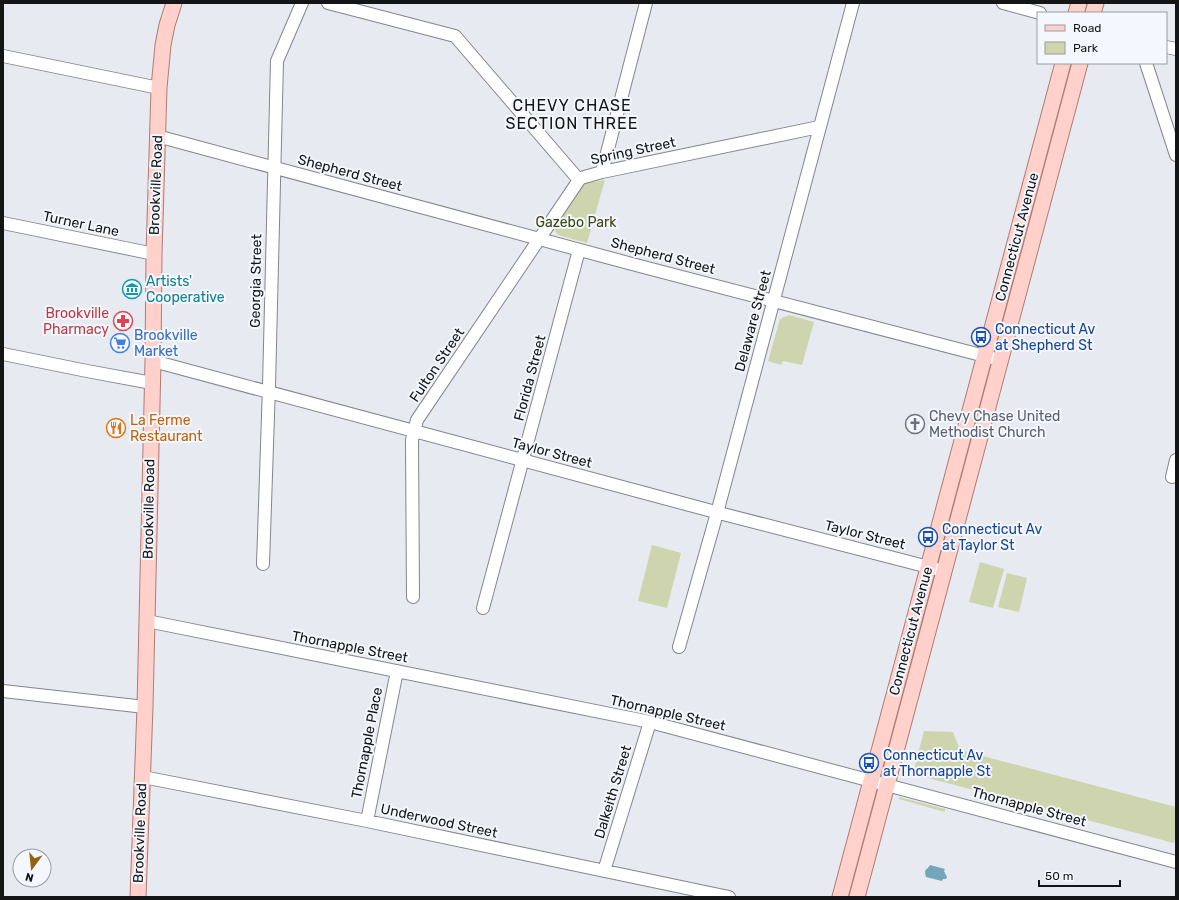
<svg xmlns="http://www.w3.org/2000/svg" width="1179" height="900" font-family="Rubik,sans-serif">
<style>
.green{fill:#ced4ad}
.water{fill:#73a6bb}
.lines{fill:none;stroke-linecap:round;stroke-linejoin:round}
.minor-casing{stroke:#83868c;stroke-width:14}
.major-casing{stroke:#ad7c75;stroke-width:17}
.minor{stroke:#fff;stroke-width:12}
.major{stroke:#ffd1ca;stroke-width:15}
.labels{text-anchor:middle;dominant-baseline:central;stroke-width:4;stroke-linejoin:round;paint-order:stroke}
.street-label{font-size:14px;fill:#141517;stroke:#f4f7fd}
.park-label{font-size:14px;fill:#404510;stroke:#f4f7fd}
.culture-label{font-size:14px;fill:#0d838f;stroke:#f4f7fd;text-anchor:start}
.health-label{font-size:14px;fill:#be3a42;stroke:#f4f7fd;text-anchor:end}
.transit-label{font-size:14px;fill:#164399;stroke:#f4f7fd;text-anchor:start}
.shop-label{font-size:14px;fill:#366cbe;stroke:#f4f7fd;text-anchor:start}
.worship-label{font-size:14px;fill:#5b616d;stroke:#f4f7fd;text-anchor:start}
.food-label{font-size:14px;fill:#c56008;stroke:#f4f7fd;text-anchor:start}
.quarter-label{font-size:16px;letter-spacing:1px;fill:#141517;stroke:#f4f7fd}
</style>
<rect width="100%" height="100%" fill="#e7eaf0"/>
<path class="green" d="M 605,180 L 587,243 L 558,235 L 553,227 L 581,184 Z
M 789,315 L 814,322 L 802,365 L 783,361 L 781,365 L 768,361 L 780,319 Z
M 652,545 L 681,553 L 667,608 L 638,601 Z
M 980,562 L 1004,569 L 993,608 L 969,602 Z
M 1007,573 L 1027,578 L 1019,612 L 998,607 Z
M 924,731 L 953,732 L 960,750 L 1176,807 L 1176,834 L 1174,843 L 913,774 Z
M 899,797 L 945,809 L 945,812 L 899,799 Z"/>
<path class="water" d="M 930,865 L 945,869 L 944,871 L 947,877 L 946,879 L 943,879 L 942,881 L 926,877 C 924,867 926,872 930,865 Z"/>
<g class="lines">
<g class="minor-casing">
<path id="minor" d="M 328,3 L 455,36 L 579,180 L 581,178 L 602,172 L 819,127
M 1003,3 L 1040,13
M 1166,47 L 1176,49
M 3,56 L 159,88
M 1146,63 L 1176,155
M 157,136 L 632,264 L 1000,360
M 602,172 L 646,3
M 3,223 L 154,254
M 3,354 L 87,371 L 152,383
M 153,361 L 723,514 L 944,571
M 1172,477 L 1176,460
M 263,564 L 269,386 L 277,61 L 302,3
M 413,597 L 412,440 L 417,420 L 579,180
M 483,608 L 579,250
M 147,621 L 650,722 L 1176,862
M 679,647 L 717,513 L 853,3
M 3,691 L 145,707
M 143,777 L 367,821 L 729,897
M 367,821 L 397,671
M 604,871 L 650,722"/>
</g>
<g class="major-casing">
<path id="major" d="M 1076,13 L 1079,3
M 1093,13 L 1096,3
M 138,897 L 145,707 L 153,361 L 154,254 L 159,88 L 163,45 L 167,25 L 174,3
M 840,897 L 1063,63
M 857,897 L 1080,63"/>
</g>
<use href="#minor" class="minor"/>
<use href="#major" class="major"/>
</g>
<defs>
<g id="museum-ring" transform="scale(1)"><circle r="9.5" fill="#f4f7fd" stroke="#0f9aa8" stroke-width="1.5"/><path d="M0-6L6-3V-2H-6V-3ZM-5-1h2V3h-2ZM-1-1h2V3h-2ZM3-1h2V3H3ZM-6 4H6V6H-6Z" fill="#0f9aa8"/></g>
<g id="pharmacy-ring" transform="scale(1)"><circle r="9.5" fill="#f4f7fd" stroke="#e0444e" stroke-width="1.5"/><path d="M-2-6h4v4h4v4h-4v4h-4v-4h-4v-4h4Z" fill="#e0444e"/></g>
<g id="bus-ring" transform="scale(1)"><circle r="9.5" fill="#f4f7fd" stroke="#1a4fb4" stroke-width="1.5"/><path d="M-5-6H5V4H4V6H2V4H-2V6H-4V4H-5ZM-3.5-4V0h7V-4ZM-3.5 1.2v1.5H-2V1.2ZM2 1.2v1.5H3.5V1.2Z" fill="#1a4fb4"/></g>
<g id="supermarket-ring" transform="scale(1)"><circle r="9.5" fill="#f4f7fd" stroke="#3f7fe0" stroke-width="1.5"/><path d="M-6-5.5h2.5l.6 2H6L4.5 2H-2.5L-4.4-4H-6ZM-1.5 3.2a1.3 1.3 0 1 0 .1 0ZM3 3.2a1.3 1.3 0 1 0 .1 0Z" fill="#3f7fe0"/></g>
<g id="church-ring" transform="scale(1)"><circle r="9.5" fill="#f4f7fd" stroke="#6b7280" stroke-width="1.5"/><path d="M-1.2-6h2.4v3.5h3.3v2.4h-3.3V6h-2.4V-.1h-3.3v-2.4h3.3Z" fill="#6b7280"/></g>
<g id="restaurant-ring" transform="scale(1)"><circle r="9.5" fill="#f4f7fd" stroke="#e8710a" stroke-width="1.5"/><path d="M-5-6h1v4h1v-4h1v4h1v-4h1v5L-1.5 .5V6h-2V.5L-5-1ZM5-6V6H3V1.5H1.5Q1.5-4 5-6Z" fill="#e8710a"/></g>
</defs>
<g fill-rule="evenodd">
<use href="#museum-ring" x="132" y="289"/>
<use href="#pharmacy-ring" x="123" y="321"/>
<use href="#bus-ring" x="981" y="337"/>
<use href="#supermarket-ring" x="120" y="343"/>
<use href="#church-ring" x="915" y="424"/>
<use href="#restaurant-ring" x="116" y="428"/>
<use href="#bus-ring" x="928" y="537"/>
<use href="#bus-ring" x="869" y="763"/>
</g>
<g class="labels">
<g class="street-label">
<text transform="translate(633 151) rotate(-12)">Spring Street</text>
<text transform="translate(350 173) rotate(15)">Shepherd Street</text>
<text transform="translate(156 185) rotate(-88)">Brookville Road</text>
<text transform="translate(81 224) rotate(12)">Turner Lane</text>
<text transform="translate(1017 237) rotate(-75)">Connecticut Avenue</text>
<text transform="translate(663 256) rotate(15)">Shepherd Street</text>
<text transform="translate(256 281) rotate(-89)">Georgia Street</text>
<text transform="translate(753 321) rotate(-75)">Delaware Street</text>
<text transform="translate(437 365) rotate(-56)">Fulton Street</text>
<text transform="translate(530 378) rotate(-75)">Florida Street</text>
<text transform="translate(552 453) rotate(15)">Taylor Street</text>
<text transform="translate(149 509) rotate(-89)">Brookville Road</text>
<text transform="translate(865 535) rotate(14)">Taylor Street</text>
<text transform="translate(911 631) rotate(-75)">Connecticut Avenue</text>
<text transform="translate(350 647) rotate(11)">Thornapple Street</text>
<text transform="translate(668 713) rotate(13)">Thornapple Street</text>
<text transform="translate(367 743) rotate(-79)">Thornapple Place</text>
<text transform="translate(613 792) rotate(-73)">Dalkeith Street</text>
<text transform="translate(1029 807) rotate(15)">Thornapple Street</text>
<text transform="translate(439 821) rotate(12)">Underwood Street</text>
<text transform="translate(140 833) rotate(-88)">Brookville Road</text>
</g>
<g class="park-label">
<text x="576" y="222">Gazebo Park</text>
</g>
<g class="culture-label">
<text x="146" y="281">Artists'<tspan x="146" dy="16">Cooperative</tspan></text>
</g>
<g class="health-label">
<text x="109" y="313">Brookville<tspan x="109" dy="16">Pharmacy</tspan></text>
</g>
<g class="transit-label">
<text x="995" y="329">Connecticut Av<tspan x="995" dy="16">at Shepherd St</tspan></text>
<text x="942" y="529">Connecticut Av<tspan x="942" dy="16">at Taylor St</tspan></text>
<text x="883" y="755">Connecticut Av<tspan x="883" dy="16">at Thornapple St</tspan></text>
</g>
<g class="shop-label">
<text x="134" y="335">Brookville<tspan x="134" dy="16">Market</tspan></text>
</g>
<g class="worship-label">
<text x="929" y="416">Chevy Chase United<tspan x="929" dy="16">Methodist Church</tspan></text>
</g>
<g class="food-label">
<text x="130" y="420">La Ferme<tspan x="130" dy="16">Restaurant</tspan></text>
</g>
<g class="quarter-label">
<text x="572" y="105">CHEVY CHASE<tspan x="572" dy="18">SECTION THREE</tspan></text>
</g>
</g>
<rect width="1179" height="900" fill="none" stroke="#141517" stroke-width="8"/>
<rect x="1037" y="12" width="130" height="52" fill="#f4f7fd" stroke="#9a9da1"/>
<rect x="1045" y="25" width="20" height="6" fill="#ffd1ca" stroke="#9a9da1"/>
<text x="1073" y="32" font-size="12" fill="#141517">Road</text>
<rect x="1045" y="42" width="20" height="12" fill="#ced4ad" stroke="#9a9da1"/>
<text x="1073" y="52" font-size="12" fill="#141517">Park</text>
<g transform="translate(32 868) rotate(195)"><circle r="19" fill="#f4f7fd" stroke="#9a9da1"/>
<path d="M0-3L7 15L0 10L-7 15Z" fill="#946213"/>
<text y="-6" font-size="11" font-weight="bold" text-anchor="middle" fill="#141517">N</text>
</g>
<path d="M1039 880v6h81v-6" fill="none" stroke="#141517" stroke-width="2"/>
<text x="1045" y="880" font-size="12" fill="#141517" stroke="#f4f7fd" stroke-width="3" paint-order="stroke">50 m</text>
</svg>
